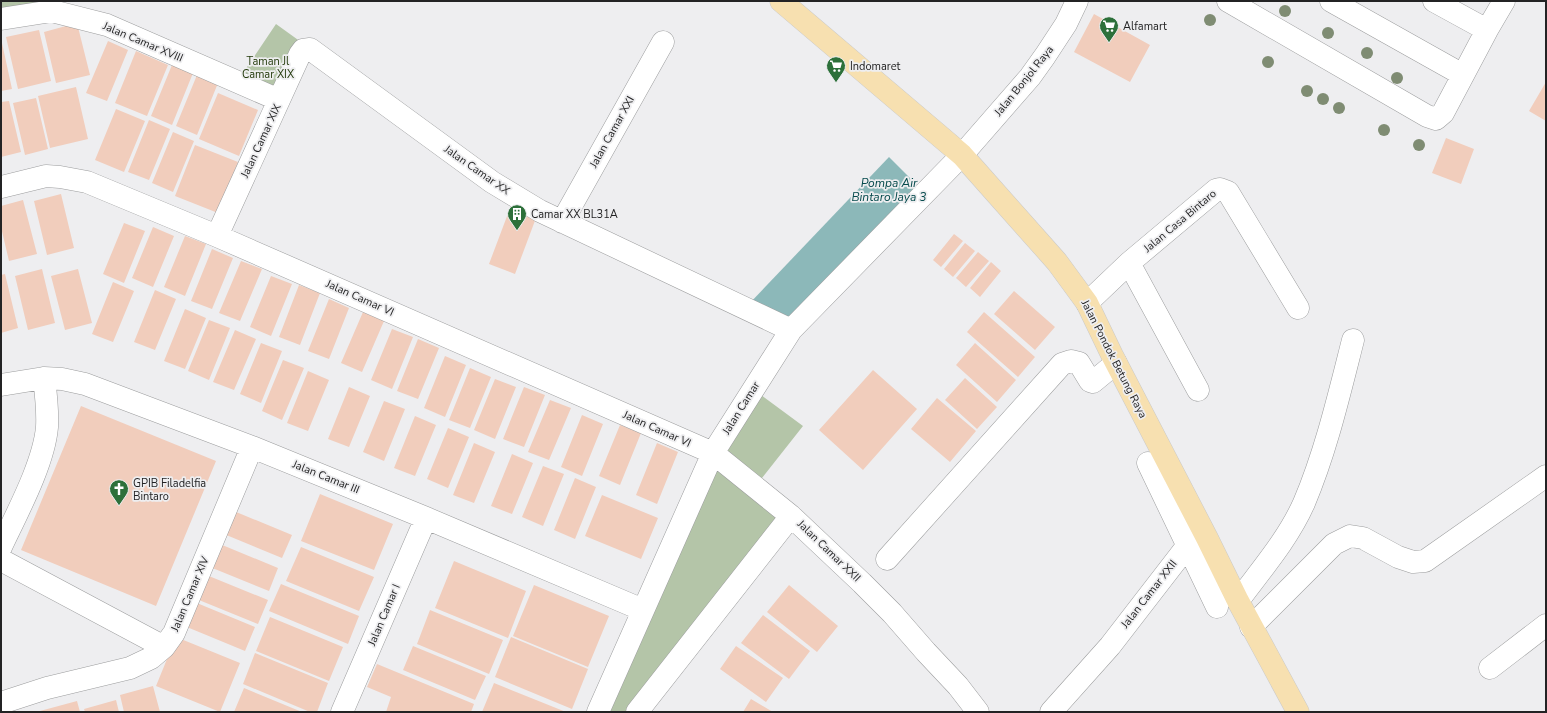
<svg xmlns="http://www.w3.org/2000/svg" width="1547" height="713" font-family="'Nunito Sans',sans-serif">
<style>
.green{fill:#b4c5a8}
.water{fill:#8cb8b9}
.building{fill:#f1cdbc}
.lines{fill:none;stroke-linecap:round;stroke-linejoin:round}
.minor-casing{stroke:#9c9d9e;stroke-width:23}
.major-casing{stroke:#cacaca;stroke-width:23}
.minor{stroke:#fff;stroke-width:22}
.major{stroke:#f7e0b0;stroke-width:22}
.tree{fill:#7f8c73}
.labels{text-anchor:middle;dominant-baseline:central;stroke-width:3.5;stroke-linejoin:round;paint-order:stroke}
.poi-label{font-size:11px;fill:#232324;stroke:#eeeef0;text-anchor:start}
.street-label{font-size:11px;fill:#232324;stroke:#eeeef0}
.park-label{font-size:11px;fill:#243b0c;stroke:#eeeef0}
.water-label{font-size:12px;font-style:italic;fill:#054a4c;stroke:#eeeef0}
</style>
<rect width="100%" height="100%" fill="#eeeef0"/>
<path class="green" d="M 1,1 L 32,1 L 36,3 L 1,11 Z
M 276,24 L 301,42 L 276,92 L 241,76 Z
M 753,389 L 803,426 L 758,483 L 713,453 Z
M 712,455 L 783,516 L 633,712 L 599,712 Z"/>
<path class="water" d="M 889,157 L 921,189 L 790,325 L 747,306 Z"/>
<path class="building" d="M 1094,14 L 1150,45 L 1130,82 L 1074,52 Z
M 77,23 L 90,75 L 56,83 L 44,32 Z
M 39,30 L 51,81 L 18,89 L 6,37 Z
M 108,41 L 128,50 L 107,101 L 86,93 Z
M 2,43 L 12,89 L 1,91 L 1,44 Z
M 136,51 L 168,65 L 147,116 L 115,103 Z
M 172,65 L 193,73 L 172,125 L 151,116 Z
M 197,75 L 218,83 L 197,135 L 176,126 Z
M 1546,82 L 1546,121 L 1529,111 Z
M 76,87 L 88,139 L 50,148 L 38,96 Z
M 218,93 L 258,110 L 239,156 L 199,139 Z
M 36,98 L 48,149 L 25,155 L 13,103 Z
M 9,101 L 21,152 L 1,157 L 1,102 Z
M 116,109 L 145,121 L 124,172 L 95,160 Z
M 149,120 L 170,129 L 149,180 L 128,172 Z
M 173,132 L 194,141 L 173,192 L 152,183 Z
M 1446,138 L 1474,149 L 1461,184 L 1432,173 Z
M 195,145 L 238,162 L 218,213 L 175,196 Z
M 61,194 L 74,248 L 47,255 L 34,201 Z
M 23,200 L 37,254 L 9,261 L 1,227 L 1,206 Z
M 512,203 L 536,218 L 515,274 L 489,264 Z
M 124,223 L 145,231 L 124,283 L 103,274 Z
M 153,227 L 174,236 L 153,287 L 132,278 Z
M 954,234 L 963,241 L 941,267 L 933,260 Z
M 185,236 L 206,244 L 185,296 L 164,287 Z
M 965,243 L 975,251 L 953,277 L 944,269 Z
M 212,249 L 233,258 L 212,309 L 191,301 Z
M 978,252 L 989,261 L 966,287 L 956,278 Z
M 241,261 L 262,269 L 240,321 L 219,313 Z
M 991,262 L 1001,271 L 980,297 L 970,288 Z
M 42,269 L 55,323 L 28,330 L 15,276 Z
M 78,269 L 92,323 L 65,330 L 51,276 Z
M 5,274 L 18,328 L 1,333 L 1,275 Z
M 271,276 L 292,284 L 271,336 L 250,327 Z
M 113,282 L 134,291 L 113,342 L 92,334 Z
M 299,285 L 320,293 L 300,345 L 279,337 Z
M 155,290 L 176,299 L 155,350 L 134,342 Z
M 1014,291 L 1055,327 L 1035,350 L 994,314 Z
M 329,299 L 349,308 L 329,359 L 308,351 Z
M 185,309 L 206,318 L 185,369 L 164,361 Z
M 363,312 L 384,321 L 362,372 L 341,363 Z
M 984,312 L 1035,357 L 1018,377 L 967,332 Z
M 209,320 L 230,328 L 209,380 L 188,371 Z
M 392,329 L 413,337 L 392,389 L 371,380 Z
M 235,330 L 256,339 L 234,390 L 213,382 Z
M 418,339 L 439,348 L 418,399 L 397,391 Z
M 261,343 L 282,351 L 261,403 L 240,394 Z
M 975,343 L 1016,380 L 997,402 L 956,365 Z
M 445,356 L 466,365 L 445,417 L 424,408 Z
M 283,360 L 304,368 L 282,420 L 262,411 Z
M 470,368 L 491,377 L 470,428 L 449,420 Z
M 873,370 L 917,409 L 863,470 L 819,430 Z
M 308,371 L 329,380 L 308,431 L 287,423 Z
M 965,378 L 997,407 L 977,429 L 945,400 Z
M 495,379 L 516,387 L 495,439 L 474,430 Z
M 349,387 L 370,396 L 349,447 L 328,439 Z
M 524,387 L 545,395 L 524,447 L 503,439 Z
M 937,398 L 976,431 L 950,462 L 911,429 Z
M 550,400 L 571,408 L 549,460 L 528,452 Z
M 384,401 L 405,409 L 384,461 L 363,452 Z
M 81,406 L 216,461 L 156,606 L 21,550 Z
M 582,415 L 603,424 L 582,476 L 561,467 Z
M 415,416 L 436,425 L 415,476 L 394,468 Z
M 620,425 L 641,433 L 620,485 L 599,476 Z
M 448,428 L 469,437 L 448,488 L 427,479 Z
M 474,443 L 495,452 L 474,503 L 453,495 Z
M 657,443 L 678,452 L 657,504 L 636,495 Z
M 512,454 L 533,463 L 512,514 L 491,506 Z
M 543,466 L 564,474 L 543,526 L 522,517 Z
M 575,478 L 596,487 L 575,539 L 554,530 Z
M 320,494 L 393,524 L 374,570 L 301,541 Z
M 602,495 L 658,518 L 641,559 L 585,536 Z
M 229,509 L 292,535 L 282,558 L 219,532 Z
M 215,542 L 278,568 L 269,591 L 205,565 Z
M 301,547 L 374,577 L 359,611 L 286,581 Z
M 454,561 L 526,591 L 508,638 L 435,608 Z
M 204,574 L 268,600 L 258,624 L 194,598 Z
M 281,584 L 359,616 L 348,644 L 269,611 Z
M 534,585 L 609,616 L 588,667 L 513,636 Z
M 789,585 L 838,626 L 817,652 L 767,612 Z
M 192,601 L 255,627 L 245,651 L 182,625 Z
M 430,610 L 503,640 L 489,674 L 417,644 Z
M 763,615 L 810,651 L 789,679 L 741,643 Z
M 270,617 L 343,647 L 329,681 L 256,651 Z
M 176,637 L 240,663 L 220,712 L 156,686 Z
M 511,637 L 588,669 L 572,709 L 495,677 Z
M 413,646 L 486,676 L 475,700 L 403,670 Z
M 736,646 L 783,678 L 766,702 L 720,669 Z
M 255,653 L 328,683 L 317,712 L 310,712 L 243,684 Z
M 377,664 L 474,704 L 471,712 L 386,712 L 391,697 L 367,687 Z
M 494,683 L 566,712 L 482,712 Z
M 153,686 L 160,712 L 124,712 L 120,695 Z
M 244,688 L 302,712 L 234,712 Z
M 751,699 L 773,712 L 743,712 Z
M 116,700 L 119,712 L 85,712 L 84,709 Z
M 77,701 L 80,712 L 40,712 L 40,711 Z"/>
<g class="lines">
<g class="minor-casing">
<path id="minor" d="M 1228,1 L 1427,116 L 1436,119 L 1443,113 L 1487,30 L 1504,1
M 1331,1 L 1463,75
M 1434,1 L 1487,30
M 1,19 L 52,11 L 107,25 L 279,100
M 1,187 L 46,176 L 60,177 L 87,182 L 217,236 L 713,453 L 791,516 L 862,583 L 892,613 L 926,652 L 958,686 L 978,712
M 562,222 L 663,42
M 217,236 L 300,54 L 303,50 L 310,49 L 492,182 L 540,211 L 791,330
M 1129,263 L 1198,390
M 1087,303 L 1129,263 L 1216,190 L 1220,189 L 1228,192 L 1298,308
M 1,385 L 44,378 L 62,379 L 85,384 L 252,447 L 426,518 L 643,610
M 1148,463 L 1217,607
M 1,547 C 17,513 44,463 47,427 C 48,410 46,394 44,378
M 887,559 L 1062,364 L 1071,361 L 1079,363 L 1090,381 L 1093,382 L 1116,363
M 1,560 L 164,647
M 1238,601 C 1261,570 1288,539 1304,503 C 1326,451 1339,395 1353,340
M 1251,627 L 1334,544 L 1350,536 L 1363,538 L 1398,557 L 1413,562 L 1425,561 L 1546,476
M 1490,668 L 1546,625
M 4,702 L 47,688 L 130,668 L 151,658 L 164,647 L 174,633 L 252,447
M 342,712 L 426,518
M 598,712 L 713,453 L 791,330 L 962,155 L 1030,77 L 1045,56 L 1066,24 L 1077,1
M 637,712 L 791,516
M 1051,712 L 1110,646 L 1188,545"/>
</g>
<g class="major-casing">
<path id="major" d="M 781,1 L 962,155 L 1057,262 L 1087,303 L 1112,355 L 1207,538 L 1238,601 L 1298,712"/>
</g>
<use href="#minor" class="minor"/>
<use href="#major" class="major"/>
</g>
<g class="tree">
<circle cx="1285" cy="11" r="6"/>
<circle cx="1210" cy="20" r="6"/>
<circle cx="1328" cy="33" r="6"/>
<circle cx="1367" cy="53" r="6"/>
<circle cx="1268" cy="62" r="6"/>
<circle cx="1397" cy="78" r="6"/>
<circle cx="1307" cy="91" r="6"/>
<circle cx="1323" cy="99" r="6"/>
<circle cx="1339" cy="108" r="6"/>
<circle cx="1384" cy="130" r="6"/>
<circle cx="1419" cy="145" r="6"/>
</g>
<defs>
<g id="supermarket-pin" transform="scale(1)"><path d="M0 17L-7.5 6A9.5 9.5 0 1 1 7.5 6Z" fill="#2d703a" stroke="#eeeef0"/><path d="M-6-5.5h2.5l.6 2H6L4.5 2H-2.5L-4.4-4H-6ZM-1.5 3.2a1.3 1.3 0 1 0 .1 0ZM3 3.2a1.3 1.3 0 1 0 .1 0Z" fill="#fff"/></g>
<g id="building-pin" transform="scale(1)"><path d="M0 17L-7.5 6A9.5 9.5 0 1 1 7.5 6Z" fill="#2d703a" stroke="#eeeef0"/><path d="M-4-6H4V6H1V3H-1V6H-4ZM-2.5-4.3h1.7v1.8h-1.7ZM.8-4.3h1.7v1.8H.8ZM-2.5-1h1.7V.8h-1.7ZM.8-1h1.7V.8H.8Z" fill="#fff"/></g>
<g id="church-pin" transform="scale(1)"><path d="M0 17L-7.5 6A9.5 9.5 0 1 1 7.5 6Z" fill="#2d703a" stroke="#eeeef0"/><path d="M-1.2-6h2.4v3.5h3.3v2.4h-3.3V6h-2.4V-.1h-3.3v-2.4h3.3Z" fill="#fff"/></g>
</defs>
<g fill-rule="evenodd">
<use href="#supermarket-pin" x="1109" y="26"/>
<use href="#supermarket-pin" x="836" y="66"/>
<use href="#building-pin" x="517" y="214"/>
<use href="#church-pin" x="119" y="489"/>
</g>
<g class="labels">
<g class="poi-label">
<text x="1123" y="26">Alfamart</text>
<text x="850" y="66">Indomaret</text>
<text x="531" y="214">Camar XX BL31A</text>
<text x="133" y="483">GPIB Filadelfia<tspan x="133" dy="13">Bintaro</tspan></text>
</g>
<g class="street-label">
<text transform="translate(143 42) rotate(23)">Jalan Camar XVIII</text>
<text transform="translate(1024 81) rotate(-51)">Jalan Bonjol Raya</text>
<text transform="translate(612 132) rotate(-61)">Jalan Camar XXI</text>
<text transform="translate(261 141) rotate(-65)">Jalan Camar XIX</text>
<text transform="translate(477 170) rotate(35)">Jalan Camar XX</text>
<text transform="translate(1180 221) rotate(-40)">Jalan Casa Bintaro</text>
<text transform="translate(360 298) rotate(24)">Jalan Camar VI</text>
<text transform="translate(1114 359) rotate(63)">Jalan Pondok Betung Raya</text>
<text transform="translate(741 408) rotate(-58)">Jalan Camar</text>
<text transform="translate(657 429) rotate(24)">Jalan Camar VI</text>
<text transform="translate(326 477) rotate(22)">Jalan Camar III</text>
<text transform="translate(829 551) rotate(44)">Jalan Camar XXII</text>
<text transform="translate(190 594) rotate(-67)">Jalan Camar XIV</text>
<text transform="translate(1149 594) rotate(-52)">Jalan Camar XXII</text>
<text transform="translate(384 615) rotate(-67)">Jalan Camar I</text>
</g>
<g class="park-label">
<text x="268" y="61">Taman Jl<tspan x="268" dy="13">Camar XIX</tspan></text>
</g>
<g class="water-label">
<text x="889" y="183">Pompa Air<tspan x="889" dy="14">Bintaro Jaya 3</tspan></text>
</g>
</g>
<rect width="1547" height="713" fill="none" stroke="#232324" stroke-width="4"/>
</svg>
